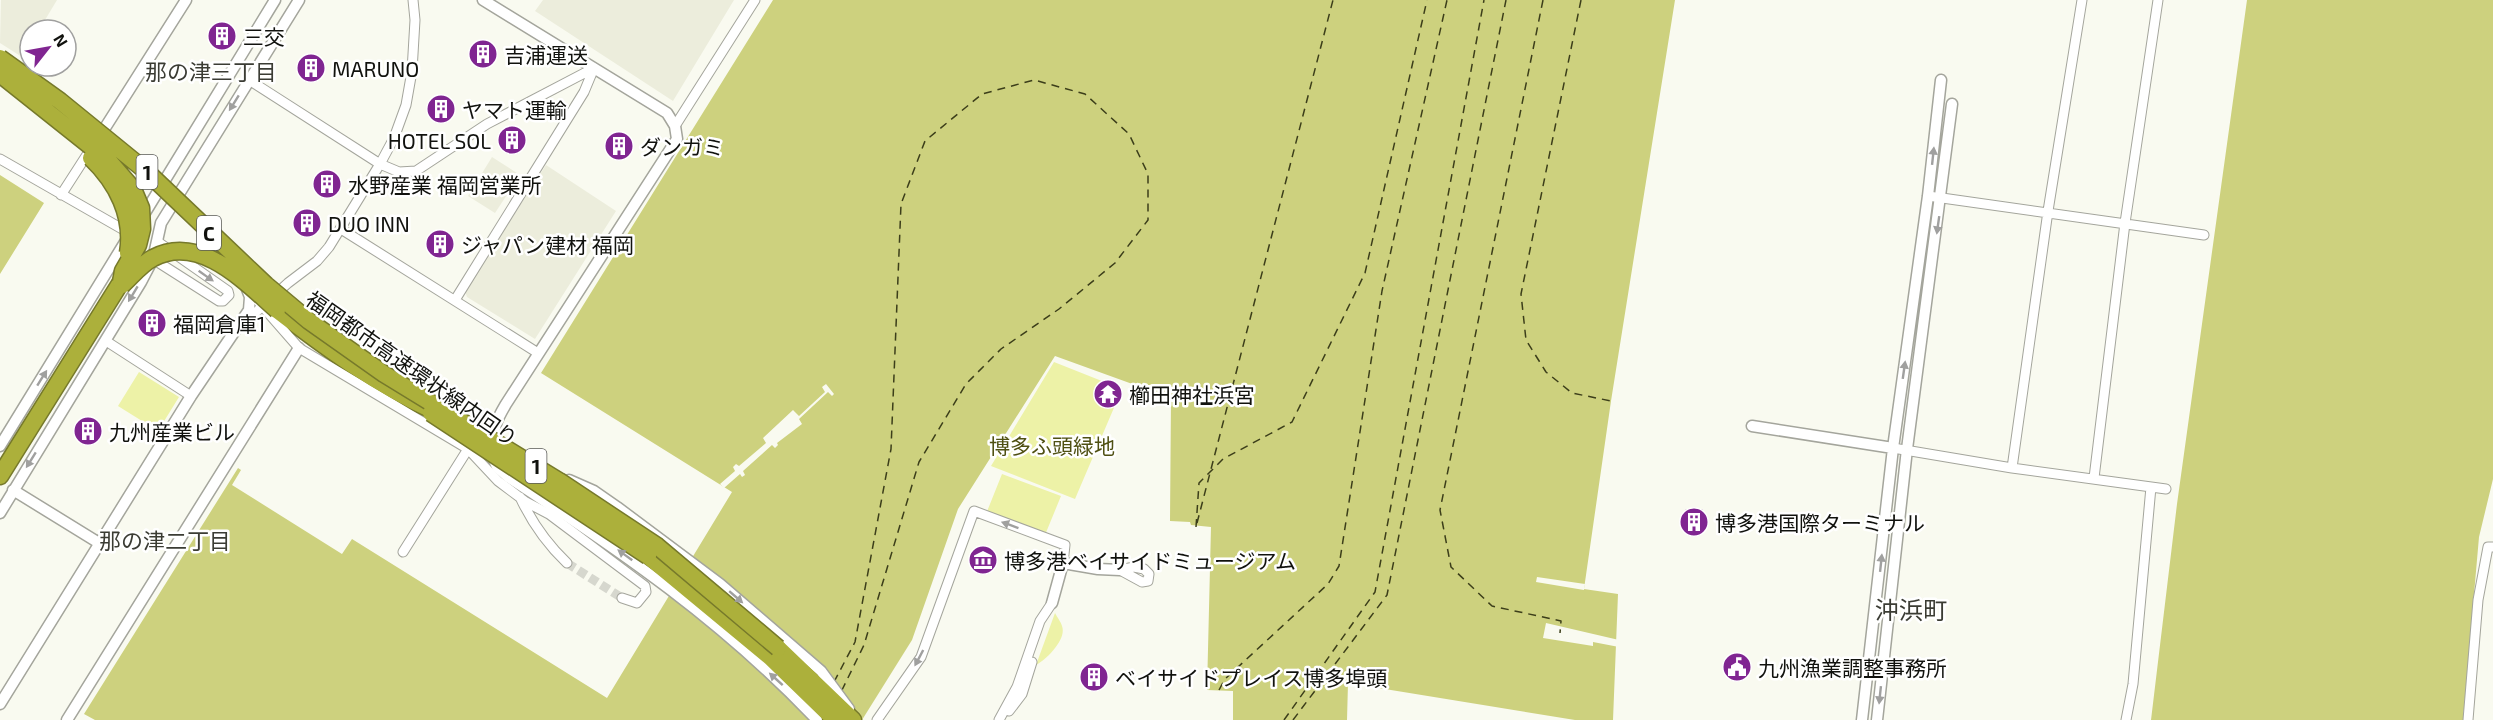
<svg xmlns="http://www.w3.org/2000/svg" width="2493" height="720" font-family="'Exo 2','Noto Sans JP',sans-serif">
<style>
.built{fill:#eceddc}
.green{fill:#edf2a7}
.water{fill:#cdd17e}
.pier{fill:#f9faf0}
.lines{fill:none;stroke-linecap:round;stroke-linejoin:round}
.ferry{stroke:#3c3e1a;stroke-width:1.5;stroke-dasharray:8 6;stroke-linecap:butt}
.minor-tunnel{stroke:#d6d7ce;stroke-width:9;stroke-dasharray:9 4.5;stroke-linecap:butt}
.minor-casing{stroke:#a4a59c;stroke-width:11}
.tertiary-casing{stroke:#a4a59c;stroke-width:13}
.motorway-casing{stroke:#76792b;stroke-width:19}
.minor{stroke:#fff;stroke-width:9}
.tertiary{stroke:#fff;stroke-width:10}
.motorway{stroke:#acb03b;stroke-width:16}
.motorway-bridge-casing{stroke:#76792b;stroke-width:19;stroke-linecap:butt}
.motorway-bridge{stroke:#acb03b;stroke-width:16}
.oneway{fill:#a0a09f}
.labels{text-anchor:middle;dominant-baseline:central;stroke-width:5;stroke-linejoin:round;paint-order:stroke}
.shield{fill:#fff;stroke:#585956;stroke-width:1.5}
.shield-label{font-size:20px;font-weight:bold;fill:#11120e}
.poi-label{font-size:21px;fill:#11120e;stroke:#fff;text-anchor:start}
.street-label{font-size:21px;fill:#11120e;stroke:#fff}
.park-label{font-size:21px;fill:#4f5012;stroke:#fff}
.neighbourhood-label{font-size:22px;fill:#3b3c34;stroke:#fff}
.quarter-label{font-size:24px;fill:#3b3c34;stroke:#fff}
</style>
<rect width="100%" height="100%" fill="#f9faf0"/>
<path class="built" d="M 1,0 L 57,0 L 39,30 L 30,30 L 30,44 L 22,57 L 0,43 Z
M 543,0 L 734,0 L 673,101 L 535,11 Z
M 492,157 L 520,175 L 495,213 L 468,196 Z
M 546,165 L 616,211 L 535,339 L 467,297 L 465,291 Z"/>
<path class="green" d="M 1054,362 L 1122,389 L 1075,499 L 991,466 Z
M 139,372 L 179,397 L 158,431 L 118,406 Z
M 1002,474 L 1061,496 L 1045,535 L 986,514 Z
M 1055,613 C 1057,617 1061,622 1062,626 C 1067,639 1047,659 1036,665 Z"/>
<path class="water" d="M 773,0 L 1675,0 L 1611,401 L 1584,589 L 1618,594 L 1613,720 L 1575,720 L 1348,683 L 1347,720 L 1233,720 L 1233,691 L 1207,690 L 1211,527 L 1191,525 L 1190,522 L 1170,521 L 1171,398 L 1055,356 L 958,509 L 912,640 L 862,720 L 95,720 L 84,714 L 238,468 L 241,470 L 232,485 L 342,554 L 352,539 L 607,698 L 732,492 L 541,373 Z
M 2247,0 L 2493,0 L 2493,479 L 2479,537 L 2463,720 L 2151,720 L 2177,504 Z
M 0,175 L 44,203 L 0,274 Z"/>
<path class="pier" d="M 826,384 L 834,394 L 832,396 L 828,392 L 799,419 L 802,424 L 777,443 L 778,445 L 775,448 L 772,445 L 743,471 L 745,475 L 742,477 L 740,474 L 724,488 L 720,484 L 735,471 L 733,467 L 736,464 L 739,466 L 766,443 L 763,438 L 793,410 L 799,416 L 825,392 L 822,387 Z
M 1537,577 L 1585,584 L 1584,590 L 1536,582 Z
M 1546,623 L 1619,640 L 1619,647 L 1593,642 L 1593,646 L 1543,638 Z"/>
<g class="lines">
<path class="ferry" d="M 1543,0 L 1440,510 L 1451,567 L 1492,606 L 1561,621 L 1560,633
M 1581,0 L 1521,294 L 1526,340 L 1546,372 L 1572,393 L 1611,401
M 1197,523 L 1333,0
M 1196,527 L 1199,483 L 1223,459 L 1292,422 L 1365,273 L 1427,0
M 834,682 L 855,642 L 891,449 L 901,204 L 925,141 L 982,94 L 1034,80 L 1085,94 L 1129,134 L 1148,174 L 1148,220 L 1115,263 L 1059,309 L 1001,349 L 966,384 L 919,462 L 864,645 L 842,690
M 1219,690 L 1225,679 L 1328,584 L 1339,566 L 1382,291 L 1447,0
M 1284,720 L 1375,592 L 1484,0
M 1293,720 L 1387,595 L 1506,0"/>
<path class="minor-tunnel" d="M 567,563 L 622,598"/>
<g class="minor-casing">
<path id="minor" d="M 249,80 L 380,164 L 399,172 L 416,171 L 487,124 L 594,68 L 584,92 L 455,300
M 675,126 L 755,0
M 0,159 L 131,234
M 61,195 L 90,150
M 1928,196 L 2204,235
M 341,229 L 538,353
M 153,259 L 219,301 L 223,301 L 229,295 L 228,291 L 158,242
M 256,299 L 299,348 L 468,449 L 498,481 L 526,502 L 549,514 L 645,586 L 646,592 L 637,603 L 622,598
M 242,320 L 255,313 L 288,283 L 317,261 L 329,247 L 380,164 L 394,138 L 406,105 L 412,71 L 415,20 L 413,0
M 106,341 L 191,396
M 1893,448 L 2012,468 L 2166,489
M 2012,468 L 2048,211 L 2082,0
M 2094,478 L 2125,223 L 2158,0
M 520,497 C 532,523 546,543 567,563
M 403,552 L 468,449
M 1134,567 L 1144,569 L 1149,574 L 1148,581 L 1142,582 L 1120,570 Z
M 1009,711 L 1022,694 L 1032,662
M 877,720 L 921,657 L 974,511 L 1065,545 L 1063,563
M 999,720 L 1017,687 L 1040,621 L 1052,603
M 2126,720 L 2133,684 L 2151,487
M 2468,720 L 2478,600 L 2488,547 L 2493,547"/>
</g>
<g class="tertiary-casing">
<path id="tertiary" d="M 483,0 L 667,113 L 675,126 L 677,139 L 506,404 C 499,416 489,432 498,444
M 103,131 L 186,0
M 143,216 L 275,0
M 1752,426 L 1893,448
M 0,446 L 127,239
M 491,454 L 497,467 L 508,477 C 621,551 723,621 817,720
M 569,480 L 594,491 L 617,507 L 720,584 L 821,671 L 849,709
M 13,490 L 99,543
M 0,513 L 141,282 L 153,259 L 161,223 L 299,0
M 1052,603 L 1063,563 L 1098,569 L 1120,570
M 0,704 L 191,396 L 249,310 L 250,297 L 245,284
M 67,720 L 299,348
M 1862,720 L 1893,448 L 1928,196 L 1941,80
M 1877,720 L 1907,449 L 1952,104"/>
</g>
<g class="motorway-casing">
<path id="motorway" d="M 277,310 C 326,348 376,384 432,410
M 0,476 L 121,282
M 648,556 L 770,657 L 835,720
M 778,648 L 853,720"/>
</g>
<use href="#minor" class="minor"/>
<use href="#tertiary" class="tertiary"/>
<use href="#motorway" class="motorway"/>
<g class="motorway-bridge-casing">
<path id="motorway-bridge" d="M 0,58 L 60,101 L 146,171 L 266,285 L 309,321 L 384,374 L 559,481 L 657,546 L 778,648
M 0,74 L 108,160 L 133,189 L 141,208 L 142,229 L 138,245 L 123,271 L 121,282
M 91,158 C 117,183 134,216 128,253
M 122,285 C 132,276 141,264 153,258 C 200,233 245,282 277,310
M 431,413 L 648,556"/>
</g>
<use href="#motorway-bridge" class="motorway-bridge"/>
</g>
<defs><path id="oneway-solid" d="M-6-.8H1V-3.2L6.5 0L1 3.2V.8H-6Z" transform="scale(1.5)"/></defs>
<g class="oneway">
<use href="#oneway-solid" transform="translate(234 103) rotate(122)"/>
<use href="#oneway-solid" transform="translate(1933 156) rotate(-84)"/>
<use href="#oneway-solid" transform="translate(1938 225) rotate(98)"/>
<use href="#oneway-solid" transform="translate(206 276) rotate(35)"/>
<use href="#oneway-solid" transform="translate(133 294) rotate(121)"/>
<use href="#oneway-solid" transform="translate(1904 370) rotate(-82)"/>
<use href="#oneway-solid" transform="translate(42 378) rotate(-58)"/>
<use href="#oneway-solid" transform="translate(31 460) rotate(122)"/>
<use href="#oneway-solid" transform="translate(1010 525) rotate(-160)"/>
<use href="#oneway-solid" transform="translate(625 555) rotate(-144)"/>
<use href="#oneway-solid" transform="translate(1881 563) rotate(-84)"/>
<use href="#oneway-solid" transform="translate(736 597) rotate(41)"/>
<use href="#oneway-solid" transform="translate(919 658) rotate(118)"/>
<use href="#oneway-solid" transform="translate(776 679) rotate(-138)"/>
<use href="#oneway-solid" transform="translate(1880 695) rotate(96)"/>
</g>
<defs>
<g id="building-disc" transform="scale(1.5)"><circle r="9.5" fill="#802591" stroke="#fff"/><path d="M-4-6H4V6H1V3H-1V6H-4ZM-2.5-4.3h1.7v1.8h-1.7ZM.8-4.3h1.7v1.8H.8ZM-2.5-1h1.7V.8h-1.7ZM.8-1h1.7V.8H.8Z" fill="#fff"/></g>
<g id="temple-disc" transform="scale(1.5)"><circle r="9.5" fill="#802591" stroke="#fff"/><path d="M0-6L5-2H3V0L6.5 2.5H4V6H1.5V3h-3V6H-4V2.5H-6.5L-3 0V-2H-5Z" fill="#fff"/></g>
<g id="museum-disc" transform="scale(1.5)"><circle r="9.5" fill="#802591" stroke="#fff"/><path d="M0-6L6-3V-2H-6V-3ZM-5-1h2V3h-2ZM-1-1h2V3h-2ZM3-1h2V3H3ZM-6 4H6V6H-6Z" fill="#fff"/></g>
<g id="civic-disc" transform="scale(1.5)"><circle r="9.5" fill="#802591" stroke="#fff"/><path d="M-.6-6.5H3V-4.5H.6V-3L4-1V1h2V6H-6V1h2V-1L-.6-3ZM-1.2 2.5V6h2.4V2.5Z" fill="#fff"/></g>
</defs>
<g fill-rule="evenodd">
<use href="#building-disc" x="222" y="36"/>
<use href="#building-disc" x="483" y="54"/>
<use href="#building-disc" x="311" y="68"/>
<use href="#building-disc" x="441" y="109"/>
<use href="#building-disc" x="512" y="140"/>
<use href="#building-disc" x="619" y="146"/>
<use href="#building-disc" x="327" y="184"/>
<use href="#building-disc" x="307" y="223"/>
<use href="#building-disc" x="440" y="244"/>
<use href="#building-disc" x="152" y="323"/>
<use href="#temple-disc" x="1108" y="394"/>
<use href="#building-disc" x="88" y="431"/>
<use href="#building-disc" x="1694" y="522"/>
<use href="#museum-disc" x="983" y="560"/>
<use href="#civic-disc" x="1737" y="667"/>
<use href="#building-disc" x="1094" y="677"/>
</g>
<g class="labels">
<g class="shield">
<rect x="136.5" y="155" width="21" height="34" rx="4.5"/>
<rect x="197" y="216" width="24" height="34" rx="4.5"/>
<rect x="525.5" y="449" width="21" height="34" rx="4.5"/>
</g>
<g class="shield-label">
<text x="147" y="172">1</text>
<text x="209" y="233">C</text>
<text x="536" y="466">1</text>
</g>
<g class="poi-label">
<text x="243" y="36">三交</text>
<text x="504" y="54">吉浦運送</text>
<text x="332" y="68">MARUNO</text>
<text x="462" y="109">ヤマト運輸</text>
<text x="491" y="140" text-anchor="end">HOTEL SOL</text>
<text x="640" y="146">ダンガミ</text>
<text x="348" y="184">水野産業 福岡営業所</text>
<text x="328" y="223">DUO INN</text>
<text x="461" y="244">ジャパン建材 福岡</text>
<text x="173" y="323">福岡倉庫1</text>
<text x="1129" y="394">櫛田神社浜宮</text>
<text x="109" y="431">九州産業ビル</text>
<text x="1715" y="522">博多港国際ターミナル</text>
<text x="1004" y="560">博多港ベイサイドミュージアム</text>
<text x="1758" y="667">九州漁業調整事務所</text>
<text x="1115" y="677">ベイサイドプレイス博多埠頭</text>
</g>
<g class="street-label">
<text transform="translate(412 368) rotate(35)">福岡都市高速環状線内回り</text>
</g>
<g class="park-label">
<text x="1052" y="445">博多ふ頭緑地</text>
</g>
<g class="neighbourhood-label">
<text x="211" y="71">那の津三丁目</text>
<text x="165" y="540">那の津二丁目</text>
</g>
<g class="quarter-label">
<text x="1911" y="609">沖浜町</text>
</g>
</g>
<g transform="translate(48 48) rotate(59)"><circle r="28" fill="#ffffff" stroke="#a0a09f" stroke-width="1.5"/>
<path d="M0-4.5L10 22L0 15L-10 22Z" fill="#802591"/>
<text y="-9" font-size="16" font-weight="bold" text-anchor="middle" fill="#11120e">N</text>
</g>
</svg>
